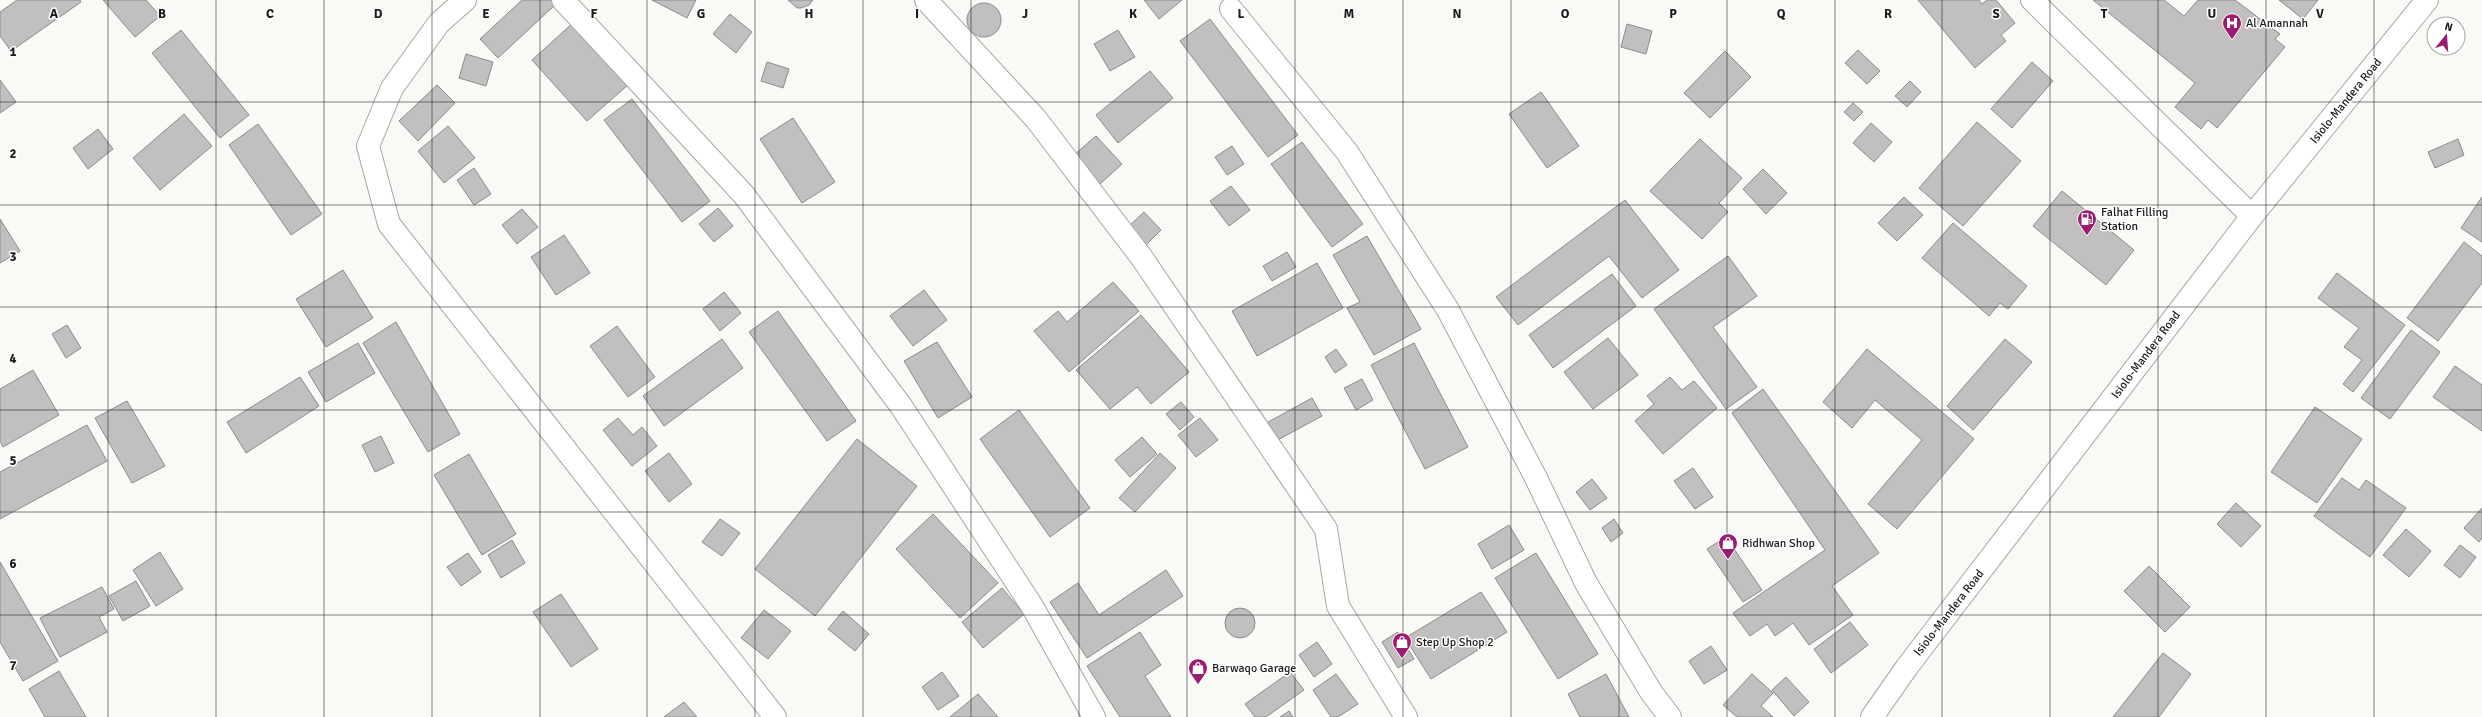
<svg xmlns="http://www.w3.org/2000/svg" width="2482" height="717" font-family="Signika,sans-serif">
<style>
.building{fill:#c2bfc0;stroke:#8d8a8b}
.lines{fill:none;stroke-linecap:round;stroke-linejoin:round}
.street-casing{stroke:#a6a7a4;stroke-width:24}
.highway-casing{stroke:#a6a7a4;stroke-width:24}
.street{stroke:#fff;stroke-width:22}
.highway{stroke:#fff;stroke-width:22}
.grid{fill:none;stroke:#1a1b1a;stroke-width:1;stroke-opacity:0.55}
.labels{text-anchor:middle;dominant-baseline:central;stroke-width:3;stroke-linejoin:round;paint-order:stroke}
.poi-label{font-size:12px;fill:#1a1b1a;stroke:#fff;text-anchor:start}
.street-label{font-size:12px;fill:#1a1b1a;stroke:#fff}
.grid-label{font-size:13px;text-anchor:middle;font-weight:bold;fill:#1a1b1a;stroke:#fff;stroke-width:3;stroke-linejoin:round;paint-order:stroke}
</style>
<rect width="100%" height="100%" fill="#f8faf6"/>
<path class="building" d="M 17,0 L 80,0 L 81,2 L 11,51 L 0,36 L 0,12 Z
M 103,0 L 146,0 L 160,16 L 135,37 Z
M 522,0 L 551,0 L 555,5 L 498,58 L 480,39 Z
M 652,0 L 696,0 L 687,18 Z
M 788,0 L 813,0 L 809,5 L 801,8 L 797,8 Z
M 1144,0 L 1182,0 L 1159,19 Z
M 1918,0 L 1979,0 L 1982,4 L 1987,0 L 1996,0 L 2015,23 L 2001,35 L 2006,41 L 1975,68 Z
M 2093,0 L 2164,0 L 2184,16 L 2198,0 L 2235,0 L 2280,34 L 2275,39 L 2285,47 L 2217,128 L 2208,120 L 2201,129 L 2175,107 L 2195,83 Z
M 2279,0 L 2318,0 L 2303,19 Z
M967 20a17 17 0 1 1 34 0a17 17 0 1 1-34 0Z
M 730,14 L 752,32 L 736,53 L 713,34 Z
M 1210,19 L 1298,135 L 1268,157 L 1180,41 Z
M 574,22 L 629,84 L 587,121 L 532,60 Z
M 1627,24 L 1652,31 L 1646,54 L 1621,47 Z
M 181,30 L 249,115 L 220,138 L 152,53 Z
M 1118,30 L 1135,57 L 1110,71 L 1094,44 Z
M 1858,50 L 1880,71 L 1867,84 L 1845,63 Z
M 1725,51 L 1751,77 L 1710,118 L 1684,93 Z
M 466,54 L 493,62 L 486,86 L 459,78 Z
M 767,62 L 789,69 L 783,88 L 761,81 Z
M 2032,62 L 2053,81 L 2012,128 L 1991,109 Z
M 1150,71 L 1173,98 L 1118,143 L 1096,115 Z
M 0,80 L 16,102 L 0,113 Z
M 1910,81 L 1921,92 L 1907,107 L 1895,96 Z
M 437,85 L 455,103 L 418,141 L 399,121 Z
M 1541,92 L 1579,146 L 1547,168 L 1509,114 Z
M 632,99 L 710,201 L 682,222 L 604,120 Z
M 1853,103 L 1863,112 L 1854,121 L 1844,112 Z
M 184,114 L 212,146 L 160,190 L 133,158 Z
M 793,118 L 835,182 L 802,203 L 760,139 Z
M 1977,122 L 2021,161 L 1963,226 L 1919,188 Z
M 1871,123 L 1892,142 L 1874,162 L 1853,143 Z
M 258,124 L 322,214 L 291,235 L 229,145 Z
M 448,126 L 475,158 L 444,183 L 418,151 Z
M 98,129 L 113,149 L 88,169 L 73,148 Z
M 1096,136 L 1122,164 L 1100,184 L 1074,155 Z
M 1700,139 L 1742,178 L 1719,203 L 1728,212 L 1702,239 L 1650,191 Z
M 2458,139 L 2464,155 L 2435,168 L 2428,152 Z
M 1302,142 L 1363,224 L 1332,247 L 1271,164 Z
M 1232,146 L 1244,164 L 1227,175 L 1215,157 Z
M 474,168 L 491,194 L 474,205 L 457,180 Z
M 1763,169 L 1787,193 L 1766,214 L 1743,189 Z
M 1231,186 L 1250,210 L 1229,226 L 1210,201 Z
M 2062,191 L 2134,250 L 2106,285 L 2033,226 Z
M 1904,197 L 1923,215 L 1897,241 L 1878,223 Z
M 2482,197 L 2482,242 L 2461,228 Z
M 1625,200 L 1679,270 L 1642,298 L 1609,256 L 1518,325 L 1496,297 Z
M 718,208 L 733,226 L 714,242 L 699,224 Z
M 522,209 L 538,227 L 517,244 L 502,225 Z
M 1144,212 L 1161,230 L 1145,246 L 1128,227 Z
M 0,219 L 20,251 L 0,263 Z
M 1953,223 L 2027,286 L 2008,309 L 2000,303 L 1989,316 L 1922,258 Z
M 564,235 L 590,273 L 556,295 L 531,257 Z
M 1367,236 L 1421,329 L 1374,355 L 1347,308 L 1360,302 L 1333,255 Z
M 2464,242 L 2482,256 L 2482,283 L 2438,341 L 2407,318 Z
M 1287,252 L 1296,267 L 1272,281 L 1263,266 Z
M 1728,256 L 1757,296 L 1713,327 L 1757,387 L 1726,409 L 1654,309 Z
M 1317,263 L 1343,308 L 1257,356 L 1232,311 Z
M 343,270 L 373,318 L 326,347 L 296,299 Z
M 2337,273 L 2405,325 L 2353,392 L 2343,384 L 2362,360 L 2344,347 L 2359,328 L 2318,298 Z
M 1612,274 L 1636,306 L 1553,368 L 1529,335 Z
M 1113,282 L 1139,311 L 1069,372 L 1034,331 L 1058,311 L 1067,322 Z
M 924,290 L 947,320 L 913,346 L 890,316 Z
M 724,292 L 741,313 L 720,331 L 703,309 Z
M 778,311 L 856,421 L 827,441 L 749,332 Z
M 1141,315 L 1189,372 L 1151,404 L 1137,387 L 1110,409 L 1076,370 Z
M 396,322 L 460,434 L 428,452 L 363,343 Z
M 67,325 L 81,348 L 66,358 L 52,334 Z
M 617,326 L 655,377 L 628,397 L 590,346 Z
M 2411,330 L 2440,352 L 2390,419 L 2361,398 Z
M 1608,338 L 1638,375 L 1593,409 L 1564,372 Z
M 722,339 L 743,368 L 664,426 L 643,396 Z
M 2005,339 L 2032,362 L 1973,430 L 1947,406 Z
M 937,342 L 972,397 L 938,418 L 904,361 Z
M 358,343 L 375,373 L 326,402 L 308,372 Z
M 1414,343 L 1468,447 L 1425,469 L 1371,365 Z
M 1336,349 L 1347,365 L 1335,373 L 1325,357 Z
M 1867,349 L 1974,439 L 1897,529 L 1868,504 L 1922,440 L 1875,400 L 1852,428 L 1823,402 Z
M 2455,366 L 2482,385 L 2482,431 L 2433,397 Z
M 33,370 L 59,415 L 3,447 L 0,441 L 0,389 Z
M 300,377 L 319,406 L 246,453 L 227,422 Z
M 1670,377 L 1682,390 L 1694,381 L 1717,408 L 1663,454 L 1635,421 L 1654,404 L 1647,396 Z
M 1362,379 L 1373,400 L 1356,410 L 1344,388 Z
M 1763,389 L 1879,553 L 1832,586 L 1853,615 L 1809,645 L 1793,623 L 1775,636 L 1767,624 L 1750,636 L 1733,613 L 1825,550 L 1732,413 Z
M 1312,398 L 1322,416 L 1272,443 L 1261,426 Z
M 127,401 L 165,466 L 132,483 L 95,418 Z
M 1181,402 L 1194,417 L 1180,430 L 1166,414 Z
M 2315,407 L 2362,439 L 2317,503 L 2271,472 Z
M 1019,410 L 1090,508 L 1050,537 L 980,439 Z
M 618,418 L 633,435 L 642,427 L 657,446 L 632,466 L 603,430 Z
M 1200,418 L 1218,440 L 1196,457 L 1178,435 Z
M 87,425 L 107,461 L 0,519 L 0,472 Z
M 381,436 L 394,463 L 375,472 L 362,445 Z
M 1142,437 L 1157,454 L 1130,477 L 1115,460 Z
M 857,439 L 917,486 L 815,616 L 755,569 Z
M 669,453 L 692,484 L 669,502 L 645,471 Z
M 1160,453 L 1176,468 L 1135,512 L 1119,498 Z
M 469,454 L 516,534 L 482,555 L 434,475 Z
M 1693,468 L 1713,497 L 1695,509 L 1674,481 Z
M 2342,478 L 2359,490 L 2366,480 L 2406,508 L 2370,557 L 2314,516 Z
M 1592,479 L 1607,498 L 1590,510 L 1576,492 Z
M 2236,503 L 2261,526 L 2241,547 L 2217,524 Z
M 2482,508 L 2482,538 L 2479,542 L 2464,528 Z
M 933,514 L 998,583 L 960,618 L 896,549 Z
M 720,519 L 740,533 L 722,556 L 702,542 Z
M 1614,519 L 1623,533 L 1611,542 L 1602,528 Z
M 1509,525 L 1524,550 L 1492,569 L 1478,544 Z
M 2406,529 L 2431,551 L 2409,577 L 2383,555 Z
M 1726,537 L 1762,590 L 1743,602 L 1707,549 Z
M 512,540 L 525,563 L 501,578 L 488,555 Z
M 2460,545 L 2476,557 L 2460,578 L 2444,565 Z
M 160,552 L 183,589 L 156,606 L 133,570 Z
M 468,553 L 481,572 L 461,586 L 447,567 Z
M 1536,553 L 1598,654 L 1558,679 L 1495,578 Z
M 0,562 L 58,661 L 23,681 L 0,642 Z
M 2149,566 L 2190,607 L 2165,632 L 2124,591 Z
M 1166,570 L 1183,596 L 1087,658 L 1050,602 L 1078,583 L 1099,615 Z
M 136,581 L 150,606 L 123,621 L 109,596 Z
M 102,587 L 114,609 L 99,617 L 107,632 L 60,657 L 40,618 Z
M 1002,588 L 1024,614 L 983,648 L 962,622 Z
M 1481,592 L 1507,632 L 1431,679 L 1405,638 Z
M 561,594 L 598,649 L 571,667 L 533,612 Z
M1225 623a15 15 0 1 1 30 0a15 15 0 1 1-30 0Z
M 764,610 L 791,631 L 768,659 L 741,638 Z
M 843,611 L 869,634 L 855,651 L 828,629 Z
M 1850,622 L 1868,645 L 1831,673 L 1814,649 Z
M 1140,632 L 1161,665 L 1145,676 L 1171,717 L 1120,717 L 1087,666 Z
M 1398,632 L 1414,659 L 1398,668 L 1382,642 Z
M 1317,642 L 1332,664 L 1314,677 L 1299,655 Z
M 1711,646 L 1727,670 L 1704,684 L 1689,661 Z
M 2163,653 L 2191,674 L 2159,717 L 2113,717 Z
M 59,671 L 86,717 L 45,717 L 29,689 Z
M 942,672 L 959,696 L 938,710 L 922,687 Z
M 1290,672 L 1304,690 L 1266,717 L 1255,717 L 1245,704 Z
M 1336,674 L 1358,704 L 1338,717 L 1331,717 L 1313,690 Z
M 1606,674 L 1629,717 L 1580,717 L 1568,694 Z
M 1752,674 L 1773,693 L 1761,706 L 1773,717 L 1737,717 L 1723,705 Z
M 1786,677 L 1809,702 L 1794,716 L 1772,690 Z
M 978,694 L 998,717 L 950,717 Z
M 684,702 L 697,717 L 664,717 Z
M 1289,711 L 1293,717 L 1280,717 Z"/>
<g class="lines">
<g class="street-casing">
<path id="street" d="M 465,0 L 439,23 L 392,88 L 368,146 L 389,224 L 775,717
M 563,0 L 744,195 L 901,406 L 1032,606 L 1094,717
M 926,0 L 1036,119 L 1142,258 L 1326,529 L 1338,606 L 1406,717
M 2032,0 L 2252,216
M 1231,9 L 1347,152 L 1448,310 L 1535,476 L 1586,583 L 1651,692 L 1670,717"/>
</g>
<g class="highway-casing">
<path id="highway" d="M 1872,717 L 1907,667 L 2252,216 L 2427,0"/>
</g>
<use href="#street" class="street"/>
<use href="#highway" class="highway"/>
</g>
<path class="grid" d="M 108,0 L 108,717M 216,0 L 216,717M 324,0 L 324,717M 432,0 L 432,717M 540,0 L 540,717M 647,0 L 647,717M 755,0 L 755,717M 863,0 L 863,717M 971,0 L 971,717M 1079,0 L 1079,717M 1187,0 L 1187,717M 1295,0 L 1295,717M 1403,0 L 1403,717M 1511,0 L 1511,717M 1619,0 L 1619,717M 1727,0 L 1727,717M 1835,0 L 1835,717M 1942,0 L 1942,717M 2050,0 L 2050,717M 2158,0 L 2158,717M 2266,0 L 2266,717M 2374,0 L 2374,717M 0,102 L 2482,102M 0,205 L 2482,205M 0,307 L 2482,307M 0,410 L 2482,410M 0,512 L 2482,512M 0,615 L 2482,615"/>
<defs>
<g id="hospital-pin" transform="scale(1)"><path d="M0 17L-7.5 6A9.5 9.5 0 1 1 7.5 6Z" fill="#9b1b70" stroke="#fff"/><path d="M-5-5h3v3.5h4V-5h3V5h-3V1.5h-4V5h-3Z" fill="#fff"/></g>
<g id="fuel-pin" transform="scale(1)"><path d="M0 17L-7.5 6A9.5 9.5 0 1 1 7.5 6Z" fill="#9b1b70" stroke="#fff"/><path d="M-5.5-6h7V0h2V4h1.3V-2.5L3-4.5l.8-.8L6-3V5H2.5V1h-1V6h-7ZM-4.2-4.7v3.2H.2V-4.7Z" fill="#fff"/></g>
<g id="shop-pin" transform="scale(1)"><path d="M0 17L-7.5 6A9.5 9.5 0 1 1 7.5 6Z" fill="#9b1b70" stroke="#fff"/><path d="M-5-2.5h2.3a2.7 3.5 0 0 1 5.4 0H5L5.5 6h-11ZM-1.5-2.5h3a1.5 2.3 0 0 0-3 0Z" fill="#fff"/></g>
</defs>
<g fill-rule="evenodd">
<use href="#hospital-pin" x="2232" y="23"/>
<use href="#fuel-pin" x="2087" y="219"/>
<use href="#shop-pin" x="1728" y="543"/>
<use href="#shop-pin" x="1402" y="642"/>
<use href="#shop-pin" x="1198" y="668"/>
</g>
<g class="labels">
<g class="poi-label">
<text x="2246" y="23">Al Amannah</text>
<text x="2101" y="212">Falhat Filling<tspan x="2101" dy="14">Station</tspan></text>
<text x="1742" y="543">Ridhwan Shop</text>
<text x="1416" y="642">Step Up Shop 2</text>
<text x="1212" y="668">Barwaqo Garage</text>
</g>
<g class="street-label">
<text transform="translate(2346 101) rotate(-51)">Isiolo-Mandera Road</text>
<text transform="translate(2146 355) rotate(-53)">Isiolo-Mandera Road</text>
<text transform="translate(1949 613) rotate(-52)">Isiolo-Mandera Road</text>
</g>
</g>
<g class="grid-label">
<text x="54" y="18">A</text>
<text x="162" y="18">B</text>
<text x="270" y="18">C</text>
<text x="378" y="18">D</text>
<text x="486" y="18">E</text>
<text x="594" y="18">F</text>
<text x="701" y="18">G</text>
<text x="809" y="18">H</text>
<text x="917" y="18">I</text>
<text x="1025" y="18">J</text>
<text x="1133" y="18">K</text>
<text x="1241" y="18">L</text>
<text x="1349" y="18">M</text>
<text x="1457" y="18">N</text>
<text x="1565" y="18">O</text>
<text x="1673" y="18">P</text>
<text x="1781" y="18">Q</text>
<text x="1888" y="18">R</text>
<text x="1996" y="18">S</text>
<text x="2104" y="18">T</text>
<text x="2212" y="18">U</text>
<text x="2320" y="18">V</text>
<text x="13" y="56">1</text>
<text x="13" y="158">2</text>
<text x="13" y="261">3</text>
<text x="13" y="363">4</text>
<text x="13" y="465">5</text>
<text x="13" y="568">6</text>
<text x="13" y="670">7</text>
</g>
<g transform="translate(2446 36) rotate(17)"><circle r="19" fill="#ffffff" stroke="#a3a4a3"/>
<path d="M0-3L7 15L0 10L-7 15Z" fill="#9b1b70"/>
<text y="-6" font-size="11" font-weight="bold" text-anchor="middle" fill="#1a1b1a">N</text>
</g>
</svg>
